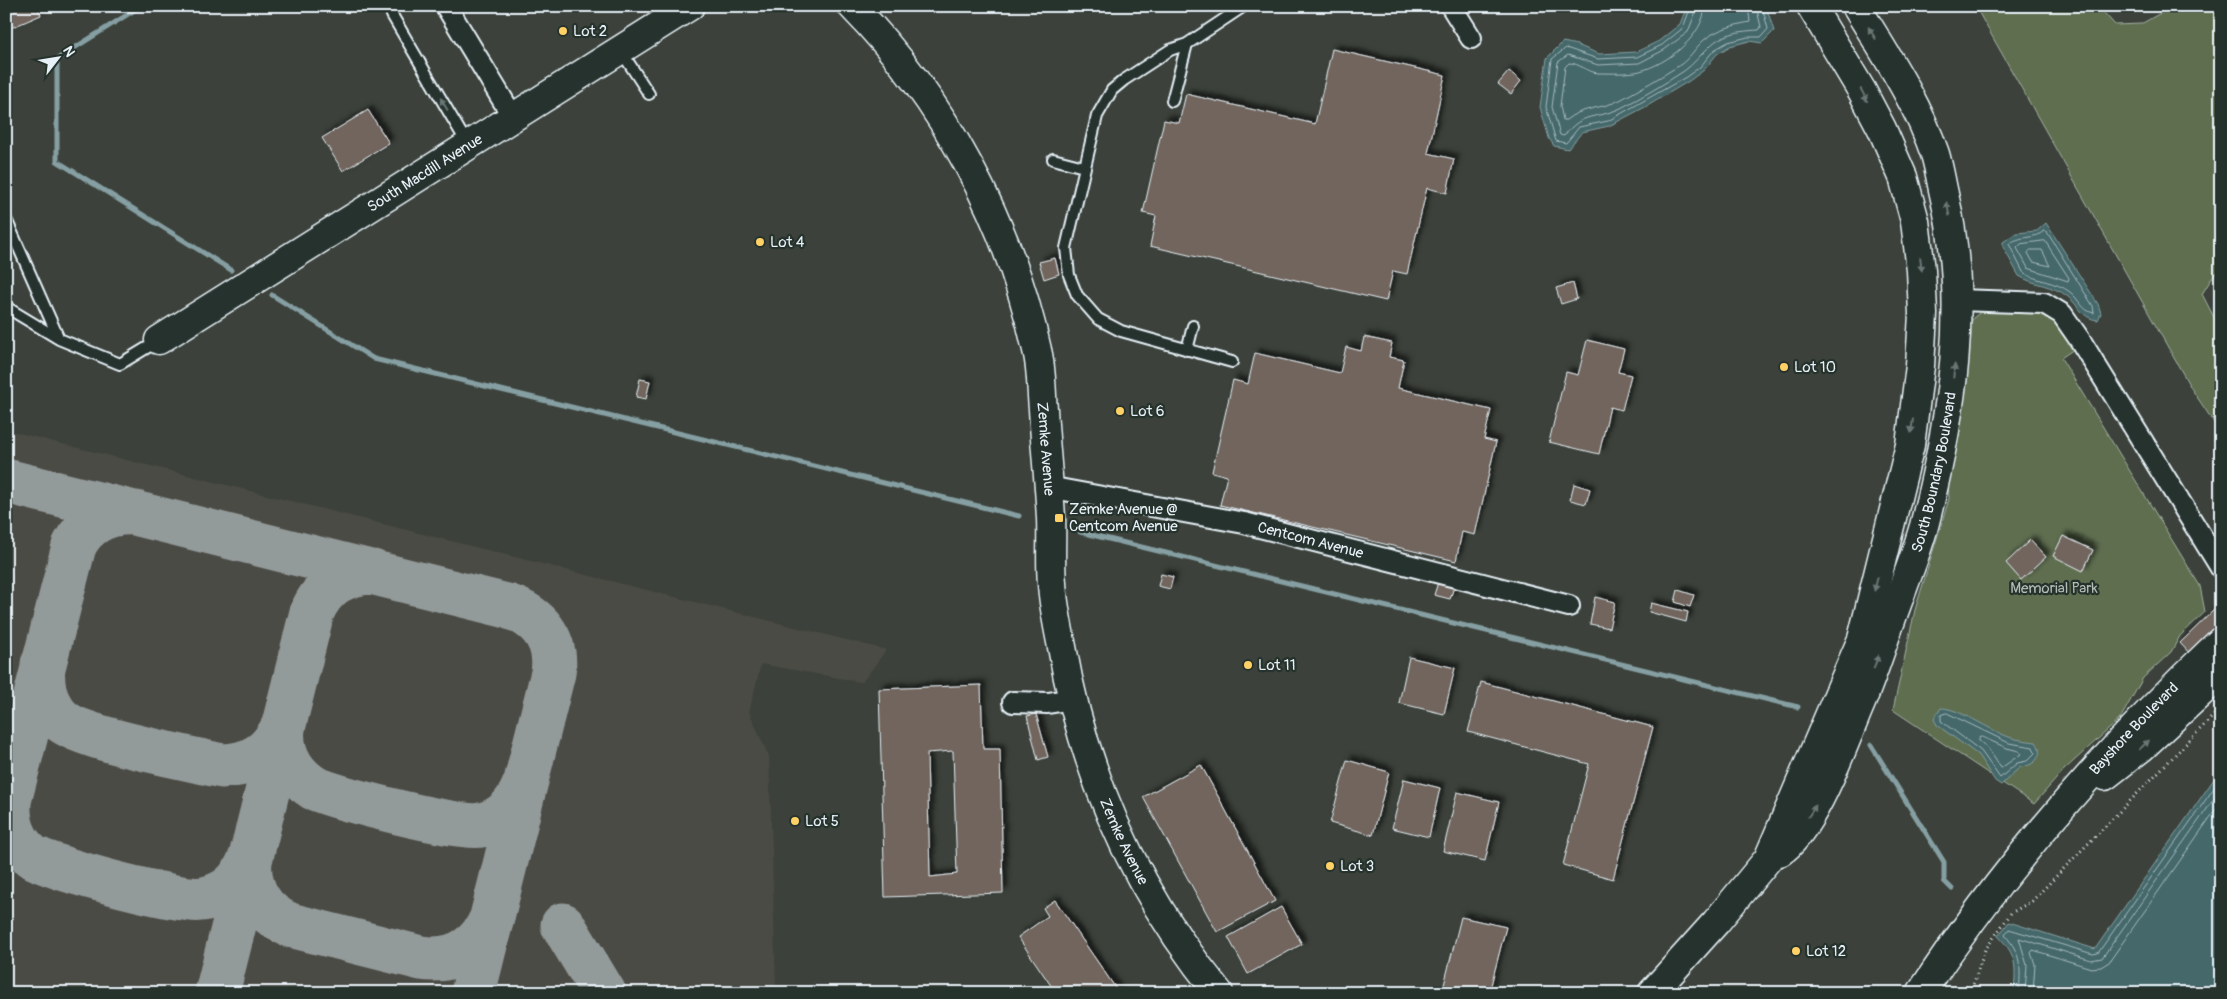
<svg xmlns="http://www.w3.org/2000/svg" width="2227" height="999" font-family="Pangolin,sans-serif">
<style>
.built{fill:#4c4c45}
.green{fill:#5f6e50;stroke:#a4b0a4}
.water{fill:#44686a;stroke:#869fa3}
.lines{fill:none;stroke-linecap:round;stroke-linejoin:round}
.shore{stroke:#a6babf;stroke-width:1}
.stream{stroke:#869fa3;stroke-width:5}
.taxiway{stroke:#929a9a;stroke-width:45}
.building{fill:#71655d;stroke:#e8f1f8;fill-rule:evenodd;filter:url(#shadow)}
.lane-casing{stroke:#e8f1f8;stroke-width:14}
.street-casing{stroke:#e8f1f8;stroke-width:24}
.secondary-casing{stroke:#e8f1f8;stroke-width:31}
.path{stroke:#e8f1f8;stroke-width:3;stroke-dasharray:1 4;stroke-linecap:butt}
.lane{stroke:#26332d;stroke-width:10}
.street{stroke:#26332d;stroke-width:20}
.secondary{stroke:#26332d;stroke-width:28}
.oneway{fill:#6a7674}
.poi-dot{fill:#ffd166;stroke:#26332d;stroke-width:2}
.labels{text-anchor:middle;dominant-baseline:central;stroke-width:4.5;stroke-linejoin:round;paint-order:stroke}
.poi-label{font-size:15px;fill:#e8f1f8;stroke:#26332d;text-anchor:start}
.street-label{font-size:15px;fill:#e8f1f8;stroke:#26332d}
.park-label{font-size:15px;fill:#b1bdb5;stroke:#26332d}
</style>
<defs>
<filter id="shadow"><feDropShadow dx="4.5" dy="-4.5" stdDeviation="2.5" flood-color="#0009"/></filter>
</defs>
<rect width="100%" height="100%" fill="#3c423b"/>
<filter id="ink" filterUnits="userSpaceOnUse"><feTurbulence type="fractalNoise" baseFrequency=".02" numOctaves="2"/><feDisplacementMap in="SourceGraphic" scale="10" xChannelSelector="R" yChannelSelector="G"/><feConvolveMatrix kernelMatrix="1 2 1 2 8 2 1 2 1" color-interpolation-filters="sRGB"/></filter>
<g filter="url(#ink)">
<path class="built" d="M 6,430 L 886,650 L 862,682 L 761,664 L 749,712 L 769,757 L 776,993 L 6,993 Z"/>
<path class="green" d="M 1975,6 L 2098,6 L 2115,25 L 2141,24 L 2173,6 L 2212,6 L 2221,19 L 2221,271 L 2215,273 L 2202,294 L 2221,331 L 2221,433 L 2191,388 Z
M 1983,310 L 2043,312 L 2052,317 L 2074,349 L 2061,358 L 2200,586 L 2205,612 L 2180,636 L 2171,652 L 2143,678 L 2120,719 L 2064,770 L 2034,804 L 1893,710 L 1915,610 L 1949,499 L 1948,477 L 1962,403 L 1970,325 L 1973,318 Z"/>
<path class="water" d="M 1687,6 L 1766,6 L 1774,31 L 1762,43 L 1749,41 L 1730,46 L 1717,54 L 1704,70 L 1689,81 L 1649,105 L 1609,126 L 1582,132 L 1568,149 L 1554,146 L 1549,138 L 1540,107 L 1547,58 L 1563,42 L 1577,45 L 1599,54 L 1636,52 L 1659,41 L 1680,24 Z
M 2046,223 L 2098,304 L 2101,313 L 2098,320 C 2082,319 2078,304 2067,296 C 2053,285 2034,285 2019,276 L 2003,247 L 2003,242 L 2016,233 L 2037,231 Z
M 1941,708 C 1959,708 1989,730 2009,737 C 2017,740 2028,741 2036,742 C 2045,755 2035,766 2020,767 L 2001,785 L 1995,781 L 1978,755 L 1937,725 L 1934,719 Z
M 2221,769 L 2221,993 L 2014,993 C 2016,966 2017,955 1998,936 L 2009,922 L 2095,949 Z"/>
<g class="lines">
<path class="shore" d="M 1691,6 L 1683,28 L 1662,45 L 1637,57 L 1598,59 L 1566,48 L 1552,59 L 1546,107 L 1556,141 L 1566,143 L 1579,127 L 1608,121 L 1686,77 L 1700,67 L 1714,50 L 1728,42 L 1748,37 L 1761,37 L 1768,29 L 1762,6
M 1698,6 L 1688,32 L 1664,50 L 1639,63 L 1598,65 L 1568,55 L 1558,62 L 1552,107 L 1560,135 L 1564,136 C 1583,111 1595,120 1621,108 C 1642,97 1664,84 1684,71 C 1694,64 1700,55 1709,47 C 1722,33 1741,31 1759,30 L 1761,27 L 1756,6
M 1705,6 C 1704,36 1667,64 1640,71 C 1628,74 1610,73 1598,73 C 1587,72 1579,63 1569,63 L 1565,67 L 1560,106 L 1563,120 L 1566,120 C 1581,107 1603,109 1620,100 C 1640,89 1661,77 1680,65 C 1690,58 1695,48 1704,40 C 1717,29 1734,25 1750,22 L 1748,6
M 2044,231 L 2047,232 L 2093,306 L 2094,313 C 2082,311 2079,299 2070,292 C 2056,281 2037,282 2023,272 L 2009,244 C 2020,235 2034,240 2044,231 Z
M 2045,241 L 2069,278 L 2068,281 L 2028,268 L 2017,248 L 2021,244 Z
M 2031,250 L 2042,250 L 2050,266 L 2033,262 L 2028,253 Z
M 1947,713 L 2009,743 L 2033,747 L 2035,753 L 2027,761 L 2017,763 L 2000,778 L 1981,751 L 1941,721 L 1941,715 Z
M 1982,737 L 2007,748 L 2019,751 L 2021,754 L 2001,768 L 1987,747 L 1979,741 L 1979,738 Z
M 2019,993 C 2021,968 2022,955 2005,935 L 2009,929 L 2093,954 L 2098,953 L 2221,778
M 2025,993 L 2027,965 L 2019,938 L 2091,960 L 2102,958 L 2221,789
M 2033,993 L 2035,964 L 2031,953 L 2033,950 L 2091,968 L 2101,967 L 2109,962 L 2221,802"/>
<path class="stream" d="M 141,6 L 57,59 L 57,161 L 231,270
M 272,295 L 374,359 L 1019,516
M 1080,532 L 1798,707
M 1871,745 L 1944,862 L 1944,881 L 1952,889"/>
<path class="taxiway" d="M 6,481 L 507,606 C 538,616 558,639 553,673 L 473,993
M 43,664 C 41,686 45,705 61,720 C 81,739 190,758 222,766 C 252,765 270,753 283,727
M 283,727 C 280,753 292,774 314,788 C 338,798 459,830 481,825 C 503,820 516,806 524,786
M 9,803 C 8,822 14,841 29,854 C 46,868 167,898 191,899 C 198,900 205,899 211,897 C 231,892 243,877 250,859
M 6,813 L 74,546 C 86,521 109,511 136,513
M 250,859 C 247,889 262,914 290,925 L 421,958 C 453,963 478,949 491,920
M 563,925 L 604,993
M 217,993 L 312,612 C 324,585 343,573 373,572"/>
</g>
<path class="building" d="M 6,6 L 37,6 L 41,15 L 6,30 Z
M 1332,49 L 1445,75 L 1428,153 L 1454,159 L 1447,193 L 1427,188 L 1407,274 L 1393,271 L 1386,301 L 1150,246 L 1156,216 L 1143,213 L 1164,120 L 1179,123 L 1186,94 L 1315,124 Z
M 1509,71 L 1521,81 L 1511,94 L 1498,84 Z
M 368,110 L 389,143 L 343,171 L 322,138 Z
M 1055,258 L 1059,274 L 1044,279 L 1039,262 Z
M 1573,283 L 1577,299 L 1561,304 L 1556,288 Z
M 1364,337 L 1392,343 L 1389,357 L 1404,360 L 1398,388 L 1491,410 L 1484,439 L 1496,442 L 1475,535 L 1462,532 L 1456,561 L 1220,505 L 1227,476 L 1212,472 L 1233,380 L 1248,384 L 1255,353 L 1340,373 L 1346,347 L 1361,351 Z
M 1587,340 L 1624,349 L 1618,372 L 1631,375 L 1622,410 L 1610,407 L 1599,454 L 1549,442 L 1566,372 L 1578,375 Z
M 640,379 L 650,381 L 646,399 L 636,397 Z
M 1574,484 L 1590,489 L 1586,504 L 1570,500 Z
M 2063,536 L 2093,550 L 2083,571 L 2053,556 Z
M 2030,540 L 2046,557 L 2021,580 L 2006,563 Z
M 1161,574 L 1173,577 L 1170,589 L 1158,586 Z
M 1439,579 L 1455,584 L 1450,599 L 1434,595 Z
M 1678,590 L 1694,595 L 1690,607 L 1675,602 Z
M 1595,597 L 1615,602 L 1609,628 L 1590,624 Z
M 1651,603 L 1688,612 L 1686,622 L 1649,612 Z
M 2216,608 L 2221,613 L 2221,662 L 2208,673 L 2180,643 Z
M 1409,657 L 1455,668 L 1444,714 L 1399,703 Z
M 1481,682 L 1653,727 L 1613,879 L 1563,865 L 1589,764 L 1468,732 Z
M 981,685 L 983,749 L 1000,749 L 1003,893 L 885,897 L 879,689 ZM 953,751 L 957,874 L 930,877 L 927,753 Z
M 1036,714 L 1048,757 L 1038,760 L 1027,716 Z
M 1347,760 L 1389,772 L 1373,835 L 1330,823 Z
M 1201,765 L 1275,901 L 1217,932 L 1143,797 Z
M 1404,779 L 1440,788 L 1429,837 L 1392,828 Z
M 1457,792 L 1499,802 L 1485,861 L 1443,851 Z
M 1055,900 L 1119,993 L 1056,993 L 1018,937 L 1048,916 L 1043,908 Z
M 1281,907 L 1302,944 L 1248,974 L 1228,937 Z
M 1461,917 L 1506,927 L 1489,993 L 1454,993 L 1443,989 Z"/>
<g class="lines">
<g class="lane-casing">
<path id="lane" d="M 390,6 L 392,15 L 468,145
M 621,51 L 649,94
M 1172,101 L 1187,44
M 1053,159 L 1084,167
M 6,219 L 59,339 L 120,364 L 158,341
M 6,307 L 59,339
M 1187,350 L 1193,326
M 1232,362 L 1121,331 L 1098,319 L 1077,295 L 1069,275 L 1066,248 L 1097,116 L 1112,90 L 1124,80 L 1170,50 L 1187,44 L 1244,6"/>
</g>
<g class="street-casing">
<g id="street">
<path d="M 446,6 L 513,117"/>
<path d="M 1451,6 L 1471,38"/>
<path d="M 1958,300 L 2044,303 L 2062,314 L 2080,340 L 2221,568"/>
<path id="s1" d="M 1048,487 L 1244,523 L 1569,606"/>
<path d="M 1013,702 L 1048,703 L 1072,699"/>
</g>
</g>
<g class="secondary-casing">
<g id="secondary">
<path id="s2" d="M 852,6 C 944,100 1009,222 1037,350 C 1042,369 1041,390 1043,409 C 1045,445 1049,482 1051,518 C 1052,539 1050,561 1052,583 C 1053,604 1058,626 1062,647 C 1084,775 1136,892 1219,993"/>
<path id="s3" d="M 159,340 L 690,6"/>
<path d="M 2105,776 L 2141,748 L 2221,674"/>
<path id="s4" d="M 1780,852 C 1812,832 1843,746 1858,710 C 1872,678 1882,645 1894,612 C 1904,584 1916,555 1924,526 C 1952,417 1970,305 1944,194 C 1941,181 1939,167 1935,154 C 1917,101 1885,54 1856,6"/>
<path d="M 1652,993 L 1716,922 L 1768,859 L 1862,639 L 1910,445 L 1920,366 L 1923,314 L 1921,270 L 1915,221 L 1903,177 L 1882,129 L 1862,91 L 1811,6"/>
<path id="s5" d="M 1921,993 C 2007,862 2108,748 2221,641"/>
</g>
</g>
<path class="path" d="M 1969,993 L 1972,988 L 1985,950 L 2011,913 L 2032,901 L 2221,708"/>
<use href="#lane" class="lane"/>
<use href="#street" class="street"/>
<use href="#secondary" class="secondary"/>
</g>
<defs><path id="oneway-solid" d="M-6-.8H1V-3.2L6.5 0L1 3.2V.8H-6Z" transform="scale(1.25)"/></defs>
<g class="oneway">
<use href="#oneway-solid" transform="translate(1872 33) rotate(-122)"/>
<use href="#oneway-solid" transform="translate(1864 95) rotate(62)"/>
<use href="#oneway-solid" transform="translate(444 104) rotate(-120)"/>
<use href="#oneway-solid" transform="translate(1948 209) rotate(-102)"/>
<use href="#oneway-solid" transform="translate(1921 264) rotate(83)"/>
<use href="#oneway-solid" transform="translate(1954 371) rotate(-84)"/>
<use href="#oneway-solid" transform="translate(1912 426) rotate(98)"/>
<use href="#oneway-solid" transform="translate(1876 584) rotate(104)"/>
<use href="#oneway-solid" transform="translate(1876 662) rotate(-71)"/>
<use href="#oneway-solid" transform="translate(2144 745) rotate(-42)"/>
<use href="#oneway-solid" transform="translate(1812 811) rotate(-57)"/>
</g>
</g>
<g class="poi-dot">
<circle cx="563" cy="31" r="5"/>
<circle cx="760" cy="242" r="5"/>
<circle cx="1784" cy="367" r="5"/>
<circle cx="1120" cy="411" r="5"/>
<rect x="1054" y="513" width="10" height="10" rx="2.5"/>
<circle cx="1248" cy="665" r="5"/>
<circle cx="795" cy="821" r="5"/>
<circle cx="1330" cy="866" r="5"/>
<circle cx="1796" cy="951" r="5"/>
</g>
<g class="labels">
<g class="poi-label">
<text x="573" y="31">Lot 2</text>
<text x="770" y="242">Lot 4</text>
<text x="1794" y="367">Lot 10</text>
<text x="1130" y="411">Lot 6</text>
<text x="1069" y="509">Zemke Avenue @<tspan x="1069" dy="17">Centcom Avenue</tspan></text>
<text x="1258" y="665">Lot 11</text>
<text x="805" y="821">Lot 5</text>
<text x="1340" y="866">Lot 3</text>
<text x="1806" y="951">Lot 12</text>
</g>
<g class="street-label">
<text stroke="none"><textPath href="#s3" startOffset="314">South Macdill Avenue</textPath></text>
<text stroke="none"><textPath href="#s2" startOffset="495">Zemke Avenue</textPath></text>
<text stroke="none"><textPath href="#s4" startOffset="414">South Boundary Boulevard</textPath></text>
<text stroke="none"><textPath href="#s1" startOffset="268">Centcom Avenue</textPath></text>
<text stroke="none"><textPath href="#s5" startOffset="340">Bayshore Boulevard</textPath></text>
<text stroke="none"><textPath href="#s2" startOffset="899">Zemke Avenue</textPath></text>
</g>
<g class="park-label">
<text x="2054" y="588">Memorial Park</text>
</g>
</g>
<rect width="2227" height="999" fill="none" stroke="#26332d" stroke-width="25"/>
<rect x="12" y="12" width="2202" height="974" fill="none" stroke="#e8f1f8" stroke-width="2" filter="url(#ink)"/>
<g transform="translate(58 58) rotate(59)" stroke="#26332d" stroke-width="4" paint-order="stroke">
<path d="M0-4L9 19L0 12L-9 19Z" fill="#e8f1f8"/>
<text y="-8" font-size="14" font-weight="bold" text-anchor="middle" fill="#e8f1f8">N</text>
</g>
</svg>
